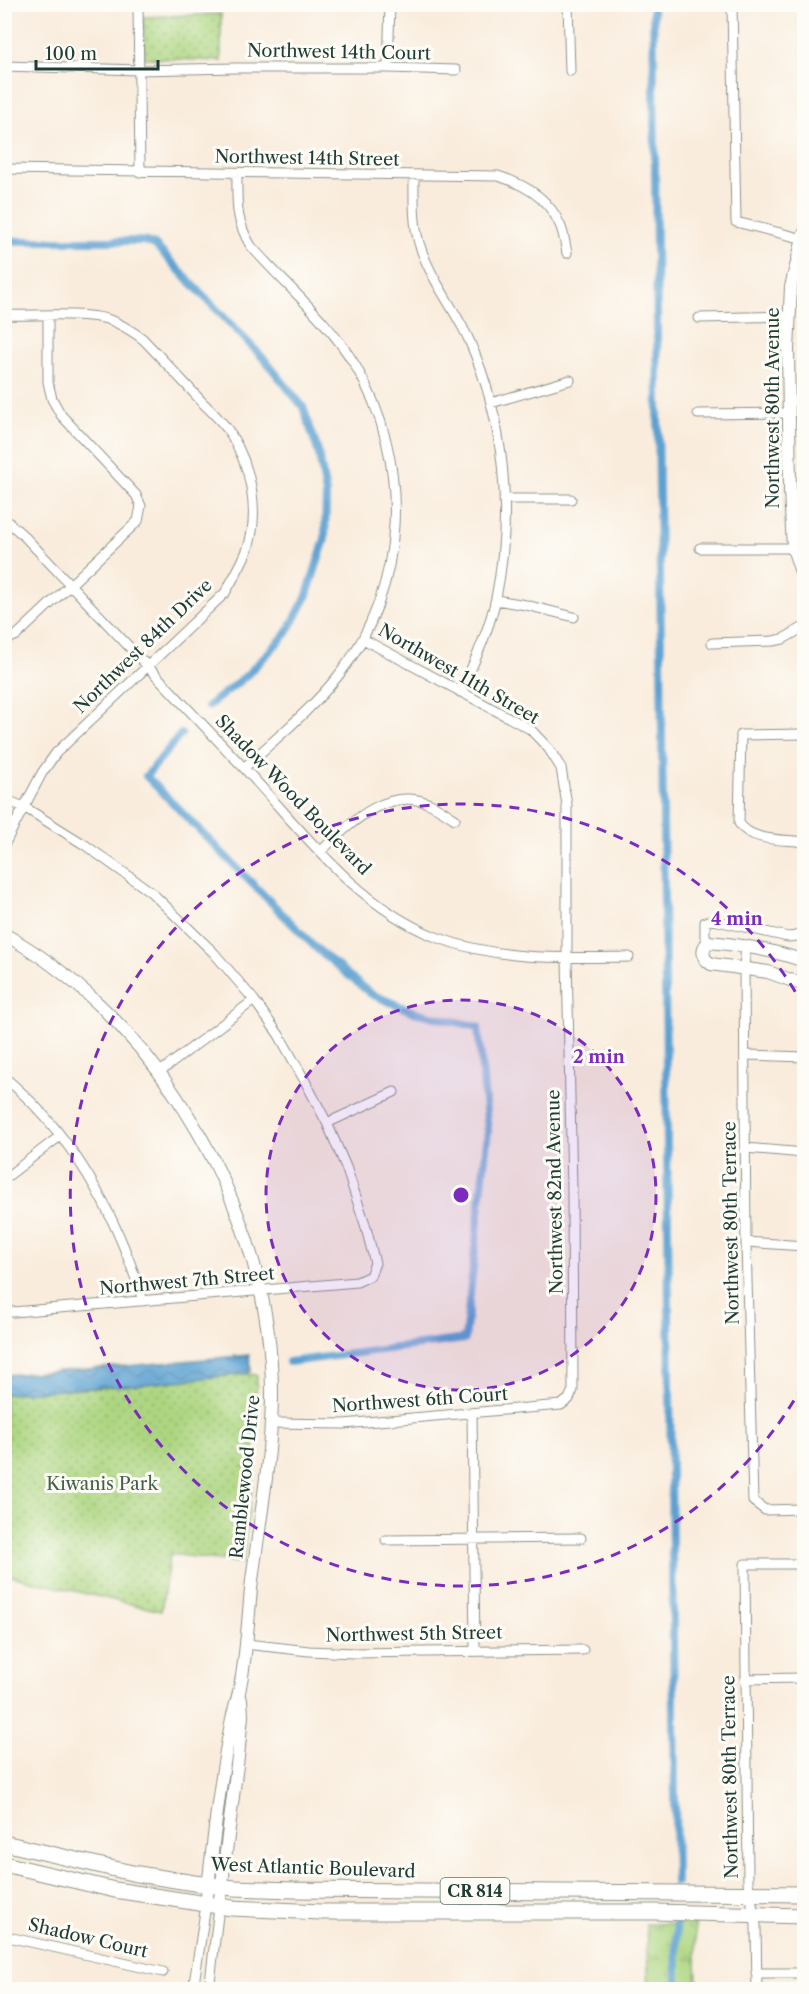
<svg xmlns="http://www.w3.org/2000/svg" width="809" height="1994" font-family="'Libre Caslon Text',serif">
<style>
.grass{fill:url(#grass-tufts);stroke:#668a5a;stroke-width:1.5}
.park{fill:url(#park-dots);stroke:#668a5a;stroke-width:1.5}
.water{fill:url(#water-waves);stroke:#3e6f82;stroke-width:1.5}
.lines{fill:none;stroke-linecap:round;stroke-linejoin:round}
.canal{stroke:#5ca1d1;stroke-width:8}
.minor-casing{stroke:#8c9488;stroke-width:11}
.tertiary-casing{stroke:#8c9488;stroke-width:14}
.primary-casing{stroke:#8c9488;stroke-width:17}
.minor{stroke:#fff;stroke-width:9}
.tertiary{stroke:#fff;stroke-width:12}
.primary{stroke:#fff;stroke-width:15}
.ring{fill:none;stroke:#7b2cbf;stroke-width:3;stroke-dasharray:10 8}
.labels{text-anchor:middle;dominant-baseline:central;stroke-width:6;stroke-linejoin:round;paint-order:stroke}
.shield{fill:#fdfcf7;stroke:#62766e;stroke-width:1.5}
.shield-label{font-size:16px;font-weight:bold;fill:#1f3d34}
.street-label{font-size:18px;fill:#1f3d34;stroke:#fdfcf7}
.park-label{font-size:18px;fill:#426347;stroke:#fdfcf7}
.centre{fill:#7b2cbf;stroke:#fdfcf7;stroke-width:3}
.ring-label{font-size:18px;text-anchor:middle;font-weight:bold;fill:#7b2cbf;stroke:#fdfcf7;stroke-width:6;stroke-linejoin:round;paint-order:stroke}
</style>
<defs>
<pattern id="grass-tufts" width="24" height="20" patternUnits="userSpaceOnUse" patternTransform="scale(1.5)"><rect width="24" height="20" fill="#add681"/><path d="M3 7l-1-3M5 7V3M7 7l1-3M15 17l-1-3M17 17v-4M19 17l1-3" fill="none" stroke="#8caf6a"/></pattern>
<pattern id="park-dots" width="8" height="8" patternUnits="userSpaceOnUse" patternTransform="scale(1.5)"><rect width="8" height="8" fill="#add681"/><path d="M2 2h.1M6 6h.1" fill="none" stroke="#8caf6a" stroke-width="1.8" stroke-linecap="round"/></pattern>
<pattern id="water-waves" width="16" height="10" patternUnits="userSpaceOnUse" patternTransform="scale(1.5)"><rect width="16" height="10" fill="#5ca1d1"/><path d="M0 5q4-4 8 0t8 0" fill="none" stroke="#4b84aa"/></pattern>
</defs>
<rect width="100%" height="100%" fill="#fdfcf7"/>
<filter id="ink" filterUnits="userSpaceOnUse"><feTurbulence type="fractalNoise" baseFrequency=".0167" numOctaves="2"/><feDisplacementMap in="SourceGraphic" scale="12" xChannelSelector="R" yChannelSelector="G"/><feConvolveMatrix kernelMatrix="1 2 1 2 8 2 1 2 1" color-interpolation-filters="sRGB"/></filter>
<filter id="wash" filterUnits="userSpaceOnUse"><feTurbulence type="fractalNoise" baseFrequency=".008" numOctaves="4" result="noise"/><feDisplacementMap in="SourceGraphic" scale="24" xChannelSelector="R" yChannelSelector="G"/><feGaussianBlur stdDeviation="1.35" result="paint"/><feColorMatrix in="noise" values="0 0 0 0 0 0 0 0 0 0 0 0 0 0 0 0 0 1.4 0 .05"/><feComposite in="paint" operator="in"/></filter>
<g filter="url(#wash)">
<rect width="100%" height="100%" fill="#f9ecdc"/>
<path class="grass" d="M 695,1923 L 697,1989 L 649,1989 L 646,1924 Z"/>
<path class="park" d="M 221,14 L 221,61 L 144,58 L 143,17 Z
M 245,1374 L 257,1375 L 253,1475 L 243,1563 L 170,1554 L 161,1611 L 5,1575 L 5,1394 L 135,1385 Z"/>
<path class="water" d="M 804,1317 L 804,1427 C 794,1403 803,1374 803,1348 C 803,1337 799,1327 804,1317 Z
M 249,1355 L 251,1371 L 245,1374 L 135,1385 L 5,1394 L 5,1375 L 127,1366 Z"/>
<g class="lines">
<path class="canal" d="M 653,4 L 676,1882
M 4,241 L 144,241 L 155,245 L 265,360 L 303,407 L 319,454 L 326,494 L 325,539 L 306,598 L 287,633 L 246,676 L 208,706
M 181,734 L 146,776 L 317,949 L 371,994 L 414,1012 L 478,1027 L 488,1131 L 465,1339 L 289,1362
M 676,1924 L 677,1990"/>
</g>
</g>
<g filter="url(#ink)">
<g class="lines">
<g class="minor-casing">
<path id="minor" d="M 138,4 L 140,172
M 568,4 L 570,71
M 732,4 L 736,222 L 804,239
M 4,66 L 139,70 L 236,68 L 388,68 L 456,70
M 388,68 L 390,4
M 4,169 L 498,176 C 524,184 549,198 560,225 C 564,233 565,244 567,253
M 237,173 C 237,203 235,220 251,246 C 285,285 328,320 355,365 C 412,460 408,589 338,676 C 310,711 276,738 244,768
M 414,176 C 414,198 413,222 419,243 C 430,279 454,307 469,340 C 505,421 513,512 496,598 C 489,631 475,662 460,692
M 4,315 C 33,316 80,312 107,319 C 120,323 132,331 143,339 C 163,360 183,381 203,403 C 212,412 223,422 230,433 C 251,466 260,511 248,548 C 242,564 233,579 225,593 L 56,753 L 42,773 L 4,845
M 699,318 L 789,316
M 491,403 L 570,380
M 698,414 L 788,413
M 505,499 L 571,499
M 4,518 L 25,537 C 98,614 171,691 244,768 C 301,829 355,905 436,937 C 498,961 564,958 629,957
M 700,548 L 793,548
M 496,600 L 526,605 L 574,617
M 4,641 L 17,635 L 138,521 L 141,506 L 136,495 L 61,415 L 52,399 L 48,382 L 48,316
M 712,643 L 773,641 L 783,639 L 804,627
M 804,734 L 741,735 L 739,823 C 751,842 784,839 804,842
M 4,799 L 24,807 L 85,845 L 151,892 L 214,953 L 254,1000 L 279,1035 L 305,1081 L 327,1123 L 346,1167 L 365,1224 L 375,1263 L 370,1276 L 357,1282 L 13,1312 L 4,1311
M 320,852 C 349,825 386,785 430,804 C 439,808 447,814 455,819
M 709,942 L 705,936 L 705,922 L 713,920 L 788,937 L 797,936 L 804,928
M 746,946 L 744,967 L 746,1242 L 753,1501 L 765,1510 L 804,1509
M 746,1055 L 804,1057
M 160,1072 L 254,1000
M 4,1077 C 74,1135 117,1216 143,1301
M 327,1123 L 394,1092
M 746,1148 L 804,1153
M 4,1179 L 60,1136
M 746,1242 L 804,1246
M 472,1413 L 475,1650
M 271,1423 L 344,1424 L 561,1405 L 569,1399 L 573,1390 L 572,1189 L 567,958 L 567,805 L 561,768 L 549,749 L 530,729 L 363,639
M 386,1540 L 581,1538
M 246,1644 L 309,1651 L 354,1653 L 583,1650
M 745,1679 L 804,1678
M 4,1936 L 163,1972
M 756,1973 L 804,1973
M 193,1990 L 206,1905
M 209,1990 L 219,1907
M 757,1990 L 756,1925 L 748,1882 L 745,1564 L 804,1564"/>
</g>
<g class="tertiary-casing">
<path id="tertiary" d="M 804,234 L 791,287 L 788,350 L 790,490 L 793,548 L 804,581
M 4,934 C 72,972 132,1030 175,1095 C 235,1184 273,1290 272,1398 C 271,1459 260,1520 252,1580 C 248,1616 247,1652 240,1687 C 238,1700 233,1711 231,1724 C 219,1784 213,1845 206,1905
M 804,961 C 773,950 743,945 709,942 C 703,946 702,952 705,959 L 711,964 L 768,972 L 804,985
M 219,1907 L 238,1757 L 242,1716 L 241,1700"/>
</g>
<g class="primary-casing">
<path id="primary" d="M 4,1843 L 132,1873 L 194,1883 L 234,1888 L 295,1890 L 804,1894
M 4,1864 L 115,1890 L 232,1908 L 321,1912 L 655,1912 L 804,1916"/>
</g>
<use href="#minor" class="minor"/>
<use href="#tertiary" class="tertiary"/>
<use href="#primary" class="primary"/>
</g>
</g>
<circle cx="461" cy="1195" r="195" fill="#7b2cbf" fill-opacity=".12"/>
<g class="ring">
<circle cx="461" cy="1195" r="195"/>
<path d="M803 1385A391 391 0 1 1 803 1005"/>
</g>
<g class="labels">
<rect class="shield" x="440.5" y="1878" width="69" height="26" rx="4.5"/>
<g class="shield-label">
<text x="475" y="1891">CR 814</text>
</g>
<g class="street-label">
<text transform="translate(339 52) rotate(1)">Northwest 14th Court</text>
<text transform="translate(307 158) rotate(1)">Northwest 14th Street</text>
<text transform="translate(773 408) rotate(-90)">Northwest 80th Avenue</text>
<text transform="translate(143 646) rotate(-44)">Northwest 84th Drive</text>
<text transform="translate(459 674) rotate(30)">Northwest 11th Street</text>
<text transform="translate(293 795) rotate(46)">Shadow Wood Boulevard</text>
<text transform="translate(555 1192) rotate(-91)">Northwest 82nd Avenue</text>
<text transform="translate(731 1223) rotate(-91)">Northwest 80th Terrace</text>
<text transform="translate(187 1281) rotate(-5)">Northwest 7th Street</text>
<text transform="translate(420 1400) rotate(-4)">Northwest 6th Court</text>
<text transform="translate(245 1477) rotate(-84)">Ramblewood Drive</text>
<text transform="translate(414 1634) rotate(-1)">Northwest 5th Street</text>
<text transform="translate(730 1777) rotate(-91)">Northwest 80th Terrace</text>
<text transform="translate(313 1868) rotate(2)">West Atlantic Boulevard</text>
<text transform="translate(88 1938) rotate(13)">Shadow Court</text>
</g>
<g class="park-label">
<text x="102" y="1484">Kiwanis Park</text>
</g>
</g>
<circle cx="461" cy="1195" r="9" class="centre"/>
<g class="ring-label">
<text x="737" y="925">4 min</text>
<text x="599" y="1063">2 min</text>
</g>
<rect width="809" height="1994" fill="none" stroke="#fdfcf7" stroke-width="24"/>
<path d="M36 60v9h122v-9" fill="none" stroke="#1f3d34" stroke-width="3"/>
<text x="45" y="60" font-size="18" fill="#1f3d34" stroke="#fdfcf7" stroke-width="4.5" paint-order="stroke">100 m</text>
</svg>
